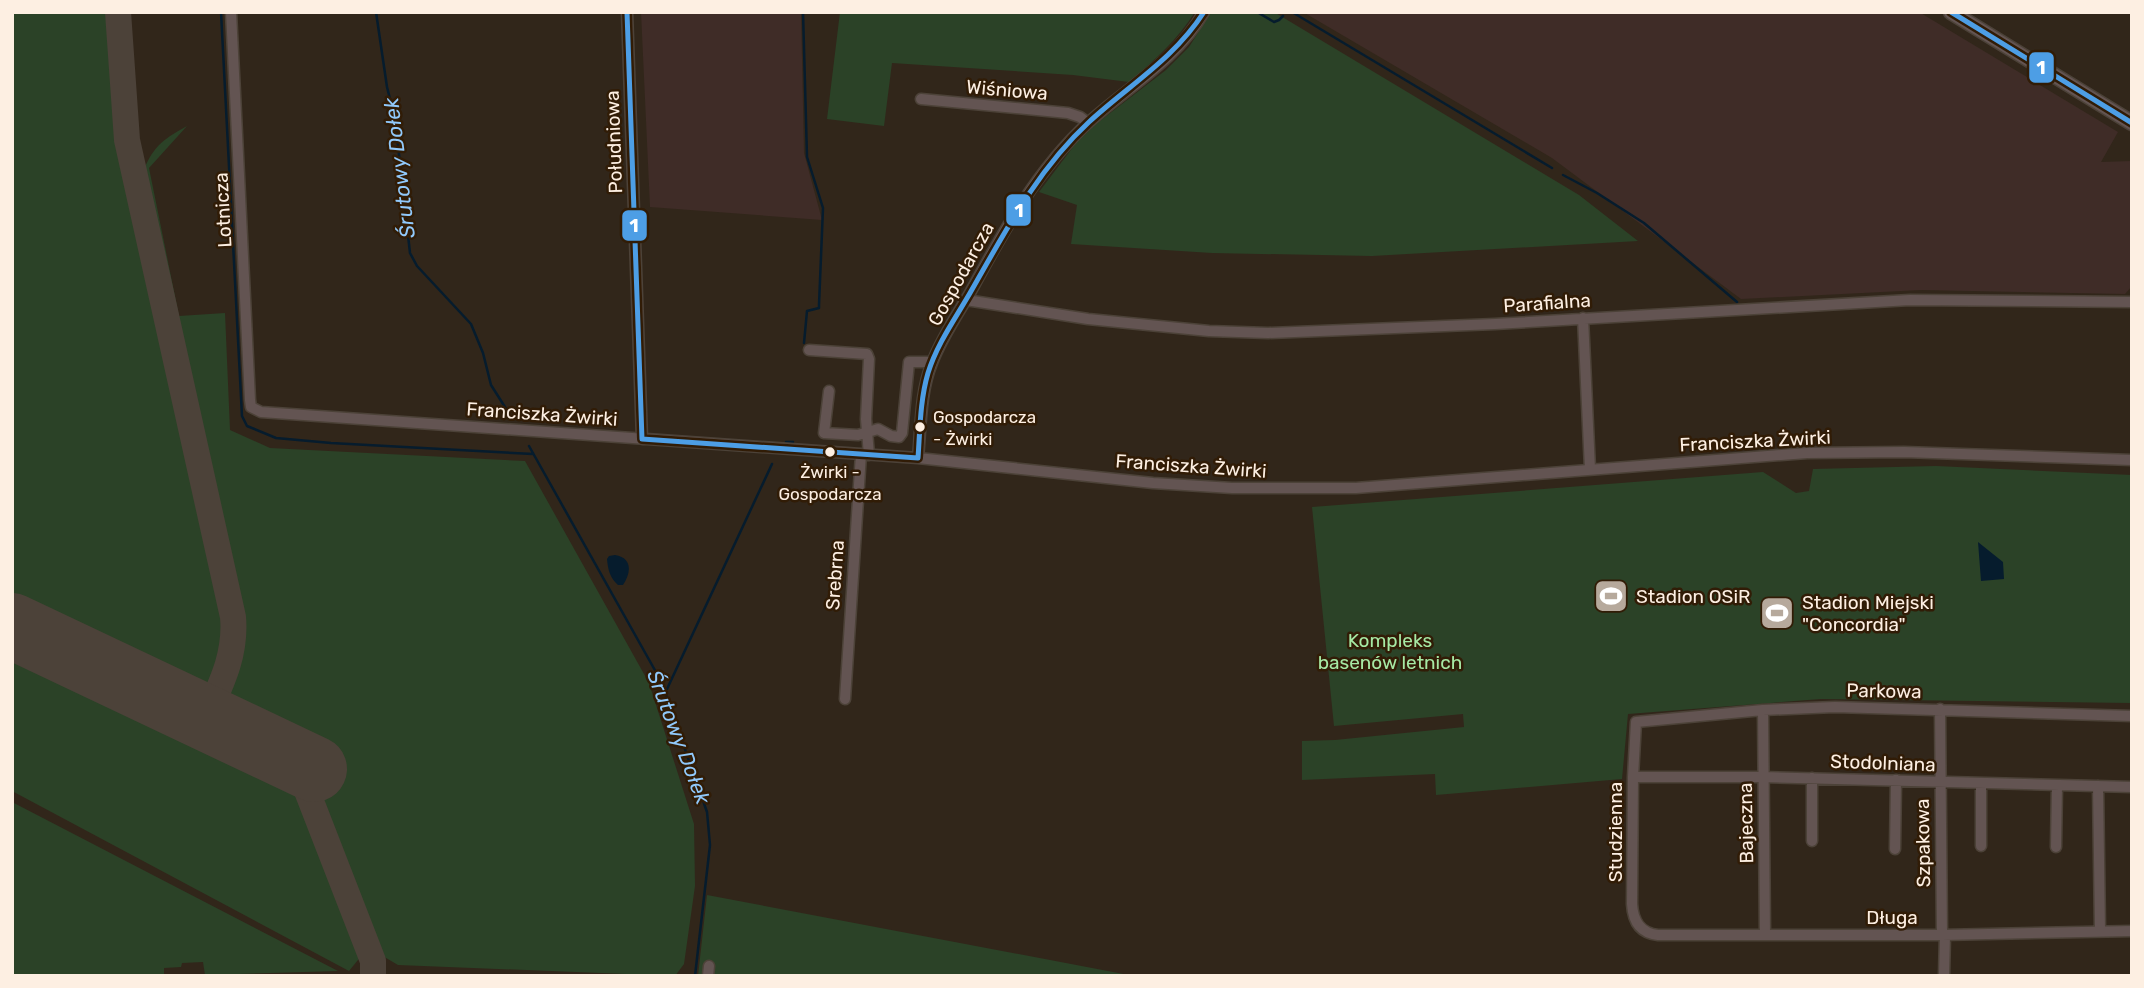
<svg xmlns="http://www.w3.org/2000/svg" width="2144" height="988" font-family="Rubik,sans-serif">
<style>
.industrial{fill:#3f2c27}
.green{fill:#2b4227}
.water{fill:#061c2d}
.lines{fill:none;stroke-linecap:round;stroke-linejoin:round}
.stream{stroke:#061c2d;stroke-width:2.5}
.taxiway{stroke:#4c4239;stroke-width:26}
.runway{stroke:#4c4239;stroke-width:66}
.minor-casing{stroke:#4c4238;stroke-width:13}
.tertiary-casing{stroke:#4c4238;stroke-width:17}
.minor{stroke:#635452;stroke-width:10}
.tertiary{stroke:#635452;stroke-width:14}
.bus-1-casing{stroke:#311c06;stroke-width:10}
.bus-1{stroke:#4d9ee5;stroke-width:5}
.bus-dot{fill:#fdefe2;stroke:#311c06;stroke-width:2.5}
.labels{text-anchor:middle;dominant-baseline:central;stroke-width:5;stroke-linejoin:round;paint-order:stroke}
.bus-label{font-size:17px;fill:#fdefe2;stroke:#311c06;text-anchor:start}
.street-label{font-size:19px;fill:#fdefe2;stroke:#311c06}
.poi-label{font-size:19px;fill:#fdefe2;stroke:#311c06;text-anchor:start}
.park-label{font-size:19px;fill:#a6e9a4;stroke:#311c06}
.water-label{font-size:21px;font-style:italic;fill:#91c9fb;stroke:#311c06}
.line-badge{stroke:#311c06;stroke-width:2.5}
.badge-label{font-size:19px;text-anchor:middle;font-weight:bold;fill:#fff}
</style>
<rect width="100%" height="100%" fill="#31261a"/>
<path class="industrial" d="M 641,12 L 801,12 L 804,153 L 822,220 L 650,207 Z
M 1303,12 L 1919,12 L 2118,132 L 2101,162 L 2132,161 L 2132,286 L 2125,294 L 1921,290 L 1741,299 L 1552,158 Z"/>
<path class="green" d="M 12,12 L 113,12 L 122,141 L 227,610 C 230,636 226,683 204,699 L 193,700 L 12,610 Z
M 840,12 L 1195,12 C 1177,40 1155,60 1129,82 L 1073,75 L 892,63 L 884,126 L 827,119 Z
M 1211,12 L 1274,12 L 1579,195 L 1638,241 L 1372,256 L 1212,253 L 1071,244 L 1077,205 L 1039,192 L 1076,143 L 1096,124 L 1166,70 L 1189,47 Z
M 187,126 L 149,168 L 179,316 L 225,313 L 230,430 L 270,448 L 525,461 L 649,683 L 694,824 L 695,886 L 684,964 L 675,976 L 398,965 L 381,955 L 318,791 L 334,755 L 218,712 C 233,678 245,654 244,616 L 190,375 L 141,176 C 153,147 160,141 187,126 Z
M 1936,466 L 2132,475 L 2132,703 L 1821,699 L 1628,714 L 1622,779 L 1436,795 L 1435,774 L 1302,780 L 1302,741 L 1335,740 L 1464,727 L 1463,714 L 1334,726 L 1312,507 L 1763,472 L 1796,493 L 1809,491 L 1813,469 Z
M 12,646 L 296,784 L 362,955 L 349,971 L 12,791 Z
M 12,803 L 12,802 L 338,971 L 205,975 L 203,962 L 182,963 L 181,967 L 164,968 L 164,976 L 12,976 Z
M 707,895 L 1134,976 L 698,976 Z"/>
<path class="water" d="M 1978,542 L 2003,562 L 2004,579 L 1981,581 Z
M 615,555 C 633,558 631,573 623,585 L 618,585 C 610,578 608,570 607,559 L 609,556 Z"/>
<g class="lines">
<path class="stream" d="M 221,12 L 242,416 L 247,426 L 276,438 L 331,443 L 533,454
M 376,12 L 387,87 L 395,119 L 410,253 L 417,266 L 471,324 L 483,353 L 491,385 L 512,418
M 803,12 L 807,157 L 823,208 L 819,305 L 819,308 L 807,311 L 804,343
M 1257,12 L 1274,22 L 1279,20 L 1283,16
M 1292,12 L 1552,168
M 1563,175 L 1597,193 L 1644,223 L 1737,302
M 786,442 L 793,442
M 529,446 L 661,681 L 707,812 L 710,845 L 695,976
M 667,689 L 772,464"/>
<path class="taxiway" d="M 118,12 L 127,140 L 233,617 C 236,651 224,678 210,709 L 206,713 L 201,714
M 295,760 L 373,961 L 373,976"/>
<path class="runway" d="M 12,626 L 314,769"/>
<g class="minor-casing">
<path id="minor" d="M 231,12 L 250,400 L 251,407 L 261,412 L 918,458 L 1153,483 L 1232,488 L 1356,488 L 1807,453 L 1904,452 L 2132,460
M 627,12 L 642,439
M 921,99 L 1068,113 L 1080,117 L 1088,123
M 966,300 L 1088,319 L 1209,331 L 1268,333 L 1495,324 L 1910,300 L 2132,302
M 1583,318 L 1590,469
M 809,350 L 867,354 L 869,359 L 866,419 L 869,455
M 829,391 L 824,433 L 858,435 L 878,429 L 891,436 L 899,437 L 902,433 L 909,362 L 932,362
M 918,458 C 921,428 920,392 932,363 C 941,339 957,315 970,293 C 1003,232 1037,169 1089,122 C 1128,87 1177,60 1204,12
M 845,699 L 861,454
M 1940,709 L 1942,935
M 1763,710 L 1765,935
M 2132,716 L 1835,707 L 1763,710 L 1636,722 L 1633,777 L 1632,904 C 1633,921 1640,933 1658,935 L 1942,935 L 2132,931
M 1633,777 L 1763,777 L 2132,787
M 1812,778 L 1812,841
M 1981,783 L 1981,846
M 2098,786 L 2100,931
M 2056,847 L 2057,785
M 1895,849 L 1896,780
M 708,976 L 709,966
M 1944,976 L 1945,935"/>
</g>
<g class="tertiary-casing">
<path id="tertiary" d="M 1951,12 L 2132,123"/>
</g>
<use href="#minor" class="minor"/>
<use href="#tertiary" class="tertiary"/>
<g class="bus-1-casing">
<path id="bus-1" d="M 627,12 L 642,439
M 1951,12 L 2132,123
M 642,439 L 918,458
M 918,458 C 920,430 920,400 928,373 C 937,344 955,319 970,293 C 1005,232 1037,170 1089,122 C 1129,85 1173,60 1204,12"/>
</g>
<use href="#bus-1" class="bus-1"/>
</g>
<defs>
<g id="stadium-square" transform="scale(1.75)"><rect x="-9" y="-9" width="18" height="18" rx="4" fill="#b6a99c" stroke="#311c06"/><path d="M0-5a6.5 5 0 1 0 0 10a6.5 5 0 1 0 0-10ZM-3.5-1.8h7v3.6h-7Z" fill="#fff"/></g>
</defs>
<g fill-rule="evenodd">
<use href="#stadium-square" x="1611" y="596"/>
<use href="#stadium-square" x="1777" y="613"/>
</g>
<g class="bus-dot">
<circle cx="920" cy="427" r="6"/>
<circle cx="830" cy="452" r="6"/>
</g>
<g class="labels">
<g class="bus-label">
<text x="933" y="417">Gospodarcza<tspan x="933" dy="22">- Żwirki</tspan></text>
<text x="830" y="472" text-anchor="middle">Żwirki -<tspan x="830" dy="22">Gospodarcza</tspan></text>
</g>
<g class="street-label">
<text transform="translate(1007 90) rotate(5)">Wiśniowa</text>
<text transform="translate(614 142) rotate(-92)">Południowa</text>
<text transform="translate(223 210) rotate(-93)">Lotnicza</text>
<text transform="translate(961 274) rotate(-61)">Gospodarcza</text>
<text transform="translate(1547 303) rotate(-4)">Parafialna</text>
<text transform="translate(542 414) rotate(4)">Franciszka Żwirki</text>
<text transform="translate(1755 441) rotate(-3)">Franciszka Żwirki</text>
<text transform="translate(1191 466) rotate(4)">Franciszka Żwirki</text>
<text transform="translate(835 575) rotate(-86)">Srebrna</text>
<text transform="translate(1884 691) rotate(1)">Parkowa</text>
<text transform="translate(1883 763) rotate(2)">Stodolniana</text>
<text transform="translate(1746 823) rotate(-91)">Bajeczna</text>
<text transform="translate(1615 832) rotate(-90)">Studzienna</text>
<text transform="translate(1923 843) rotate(-91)">Szpakowa</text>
<text x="1892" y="917">Długa</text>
</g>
<g class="poi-label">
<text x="1636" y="596">Stadion OSiR</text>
<text x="1802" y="602">Stadion Miejski<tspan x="1802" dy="22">"Concordia"</tspan></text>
</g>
<g class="park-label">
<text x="1390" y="640">Kompleks<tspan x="1390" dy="22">basenów letnich</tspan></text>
</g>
<g class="water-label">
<text transform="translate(399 168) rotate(-97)">Śrutowy Dołek</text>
<text transform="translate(679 737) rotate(69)">Śrutowy Dołek</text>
</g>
</g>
<g class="line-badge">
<rect x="2028" y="51" width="27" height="33" rx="7" fill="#4d9ee5"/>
<rect x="1005" y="193" width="27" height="34" rx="7" fill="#4d9ee5"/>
<rect x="621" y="209" width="27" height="33" rx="7" fill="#4d9ee5"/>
</g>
<g class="badge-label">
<text x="2041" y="74">1</text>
<text x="1019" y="217">1</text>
<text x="634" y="232">1</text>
</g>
<rect width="2144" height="988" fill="none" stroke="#fdefe2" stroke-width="28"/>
</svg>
